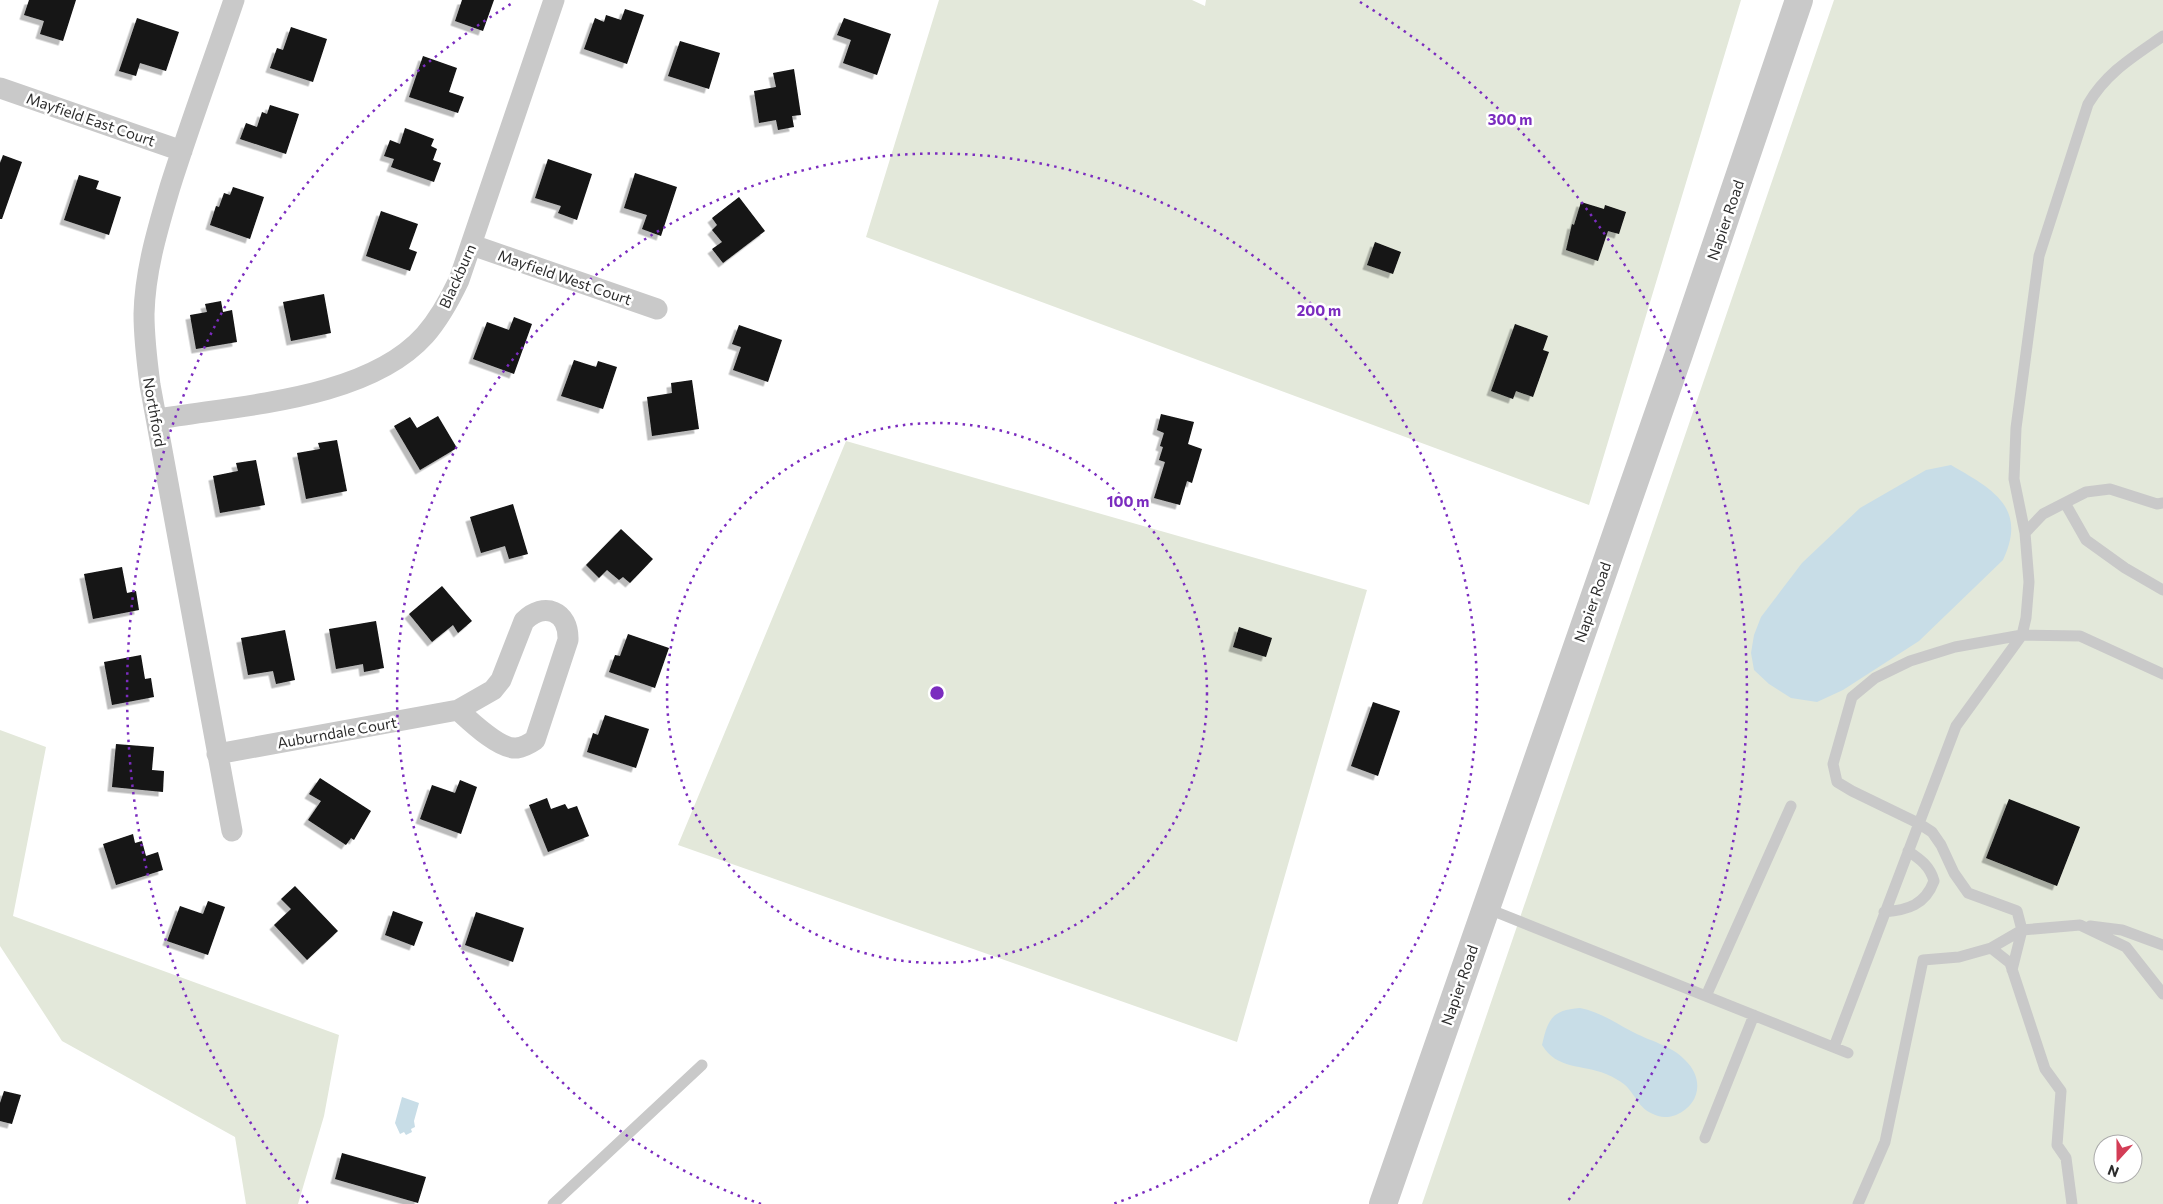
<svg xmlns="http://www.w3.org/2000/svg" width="2163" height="1204" font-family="Commissioner,sans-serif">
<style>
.green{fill:#e3e8da;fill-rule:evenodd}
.water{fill:#c8dde7}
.building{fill:#131313;filter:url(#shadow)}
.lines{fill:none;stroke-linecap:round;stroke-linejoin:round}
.service{stroke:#c9c9c9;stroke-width:11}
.minor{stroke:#c9c9c9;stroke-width:21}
.tertiary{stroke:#c9c9c9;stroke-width:28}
.ring{fill:none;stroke:#7b2cbf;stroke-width:2.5;stroke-dasharray:2.5 5}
.labels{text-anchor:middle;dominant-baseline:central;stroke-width:5;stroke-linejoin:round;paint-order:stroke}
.street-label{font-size:15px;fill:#2c2c2c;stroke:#fff}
.centre{fill:#7b2cbf;stroke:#fff;stroke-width:2.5}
.ring-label{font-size:15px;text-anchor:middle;font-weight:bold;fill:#7b2cbf;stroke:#fff;stroke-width:5;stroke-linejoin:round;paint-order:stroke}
</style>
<defs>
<filter id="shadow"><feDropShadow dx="-4.5" dy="4.5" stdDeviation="0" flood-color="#0004"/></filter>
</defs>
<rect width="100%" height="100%" fill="#fff"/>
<path class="green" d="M 939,0 L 1192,0 L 1205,6 L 1206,0 L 1741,0 L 1589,505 L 866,237 Z
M 1834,0 L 2163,0 L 2163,1204 L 1422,1204 ZM 2103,1144 L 2133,1144 L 2133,1174 L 2103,1174 Z
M 846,441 L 1367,590 L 1237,1042 L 678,845 Z
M 0,730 L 46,747 L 13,916 L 339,1035 L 324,1116 L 298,1204 L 246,1204 L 235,1137 L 62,1041 L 0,946 Z"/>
<path class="water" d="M 1951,465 C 1992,489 2028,507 2003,560 L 1919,641 L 1843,690 L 1817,702 L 1791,698 L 1769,684 L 1754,670 L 1751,653 L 1754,635 L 1761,617 L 1802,563 L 1860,508 L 1926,470 Z
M 1580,1008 C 1600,1012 1614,1022 1631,1031 C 1649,1041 1671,1045 1685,1060 C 1704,1078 1701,1104 1676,1115 C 1671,1117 1664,1118 1658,1116 C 1640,1110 1639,1101 1628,1088 C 1623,1082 1613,1077 1606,1074 C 1582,1064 1557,1070 1542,1045 C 1548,1019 1552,1010 1580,1008 Z
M 402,1097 L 419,1103 L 414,1121 L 415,1127 L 411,1129 L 412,1132 L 406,1135 L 404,1132 L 400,1134 L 395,1123 Z"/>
<path class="building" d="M 29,0 L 76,0 L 63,41 L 40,34 L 44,21 L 24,15 Z
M 462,0 L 494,0 L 483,31 L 455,21 Z
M 625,9 L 644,15 L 627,64 L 584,49 L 595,18 L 604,22 L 606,15 L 621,20 Z
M 137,18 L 179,32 L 166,71 L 140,63 L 136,76 L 119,71 Z
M 844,18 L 891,34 L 877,75 L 843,63 L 851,40 L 837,35 Z
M 291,27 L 327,39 L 313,82 L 270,68 L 277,48 L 283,50 Z
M 680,41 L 720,53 L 709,89 L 668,76 Z
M 423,56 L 457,68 L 449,92 L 464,97 L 458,113 L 409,97 Z
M 794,69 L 801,115 L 792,116 L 794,127 L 778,130 L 776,120 L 759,123 L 754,91 L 776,87 L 773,73 Z
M 270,105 L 299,114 L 286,154 L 240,139 L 246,123 L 257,127 L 262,112 L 267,114 Z
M 405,128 L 434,139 L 431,146 L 437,149 L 433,160 L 441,163 L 434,182 L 391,167 L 394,159 L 384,156 L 390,140 L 400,144 Z
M 3,155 L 22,162 L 2,219 L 0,219 L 0,163 Z
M 548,159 L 592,174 L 577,220 L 558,213 L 561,206 L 535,198 Z
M 635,173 L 677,187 L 661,236 L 642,229 L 647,215 L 624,208 Z
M 79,175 L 99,181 L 96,189 L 121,197 L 109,235 L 64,220 Z
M 233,187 L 264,197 L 250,239 L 210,225 L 216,206 L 219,207 L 224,193 L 230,195 Z
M 739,197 L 765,231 L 723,263 L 712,249 L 722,242 L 712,230 L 717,225 L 712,218 Z
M 1581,202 L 1604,209 L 1605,205 L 1626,212 L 1619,234 L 1608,231 L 1598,261 L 1566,250 L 1572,224 L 1574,225 Z
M 381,211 L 418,224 L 409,249 L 417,252 L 410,271 L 366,256 Z
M 1375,242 L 1401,252 L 1393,274 L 1367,265 Z
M 324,294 L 331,333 L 291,341 L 283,302 Z
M 221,301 L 223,312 L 232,310 L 237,342 L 196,349 L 190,315 L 207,312 L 205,304 Z
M 514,317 L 532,324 L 514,374 L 473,359 L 487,322 L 509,330 Z
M 1515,324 L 1548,336 L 1543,350 L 1549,352 L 1533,397 L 1516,391 L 1513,399 L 1491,391 Z
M 739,325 L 782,340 L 768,382 L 733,370 L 741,347 L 732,344 Z
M 574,360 L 596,367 L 598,361 L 617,367 L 603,409 L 561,396 Z
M 692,380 L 699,429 L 652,436 L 647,397 L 672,393 L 671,383 Z
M 1161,414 L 1194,422 L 1188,444 L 1202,449 L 1192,483 L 1187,481 L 1180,505 L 1154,498 L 1165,462 L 1159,460 L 1163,447 L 1160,446 L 1164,433 L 1157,430 Z
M 438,416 L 457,448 L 420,470 L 394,426 L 410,417 L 417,428 Z
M 337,440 L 347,491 L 306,499 L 297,453 L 320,449 L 318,443 Z
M 256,460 L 265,505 L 220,513 L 213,476 L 238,471 L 236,463 Z
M 513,504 L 528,554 L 509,559 L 505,546 L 481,553 L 470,517 Z
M 621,529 L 653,559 L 630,583 L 623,577 L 619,580 L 607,570 L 599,578 L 586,565 Z
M 122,567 L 127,593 L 136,591 L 139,610 L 93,619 L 84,574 Z
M 442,586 L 472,621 L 458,633 L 453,625 L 432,642 L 409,614 Z
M 376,621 L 384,668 L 364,672 L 363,664 L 336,669 L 329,629 Z
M 1239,627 L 1272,638 L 1266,657 L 1233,647 Z
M 285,630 L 295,680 L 276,684 L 273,671 L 248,675 L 241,638 Z
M 628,634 L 669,648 L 655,688 L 609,672 L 615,655 L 620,656 Z
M 141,655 L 145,679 L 151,678 L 154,697 L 112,705 L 104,662 Z
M 1373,702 L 1400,711 L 1378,776 L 1351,766 Z
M 605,715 L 649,729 L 636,768 L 587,752 L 593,733 L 598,735 Z
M 116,744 L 154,747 L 152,770 L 164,771 L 163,792 L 112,787 Z
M 320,778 L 371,811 L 354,840 L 351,838 L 346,845 L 308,820 L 321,801 L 309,794 Z
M 460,780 L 477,787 L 461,834 L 420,819 L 432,785 L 455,793 Z
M 547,798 L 551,809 L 565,804 L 568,809 L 577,806 L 589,836 L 548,852 L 529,805 Z
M 2009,799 L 2080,827 L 2057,886 L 1986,858 Z
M 133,834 L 135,843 L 142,841 L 146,856 L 158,852 L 163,870 L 116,885 L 103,844 Z
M 295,886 L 338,931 L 307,960 L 274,925 L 291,909 L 281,899 Z
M 208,901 L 225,907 L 208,955 L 167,941 L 180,906 L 203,914 Z
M 393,911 L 423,922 L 414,946 L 385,935 Z
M 476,912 L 524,928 L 513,962 L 465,945 Z
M 4,1091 L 21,1095 L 12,1124 L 0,1121 L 0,1103 Z
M 342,1153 L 426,1177 L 418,1203 L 335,1179 Z"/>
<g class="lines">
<path class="service" d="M 2065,503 L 2086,540 L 2125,568 L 2163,590
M 2025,533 L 2043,514 L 2086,492 L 2110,489 L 2157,504 L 2163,503
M 1486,908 L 1848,1053
M 1884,912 C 1908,910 1925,905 1934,881 C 1930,866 1920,859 1908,851
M 2090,926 L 2122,930 L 2163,945
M 1991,948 L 2022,930 L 2017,911 L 1968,893 L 1954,873 L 1941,845 L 1932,832 L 1918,823 L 1852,791 L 1837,782 L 1833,764 L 1852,697 L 1875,678 L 1910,661 L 1955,647 L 2022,635 L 2026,618 L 2029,582 L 2025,533 L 2014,479 L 2016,428 L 2039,256 L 2088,104 C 2107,72 2133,57 2163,36
M 2012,970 L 2022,930 L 2080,925 L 2126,947 L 2163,994
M 1706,996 L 1791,806
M 1834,1047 L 1956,726 L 2022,635 L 2080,636 L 2163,674
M 1705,1138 L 1754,1015
M 553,1204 L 702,1065
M 1858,1204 L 1885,1142 L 1923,960 L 1959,957 L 1991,948 L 2010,963 L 2045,1069 L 2061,1091 L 2057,1145 L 2066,1158 L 2072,1204"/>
<path class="minor" d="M 0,88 L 182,151
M 472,245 L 657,309
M 158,419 C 239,405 367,400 425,335 C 439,319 450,299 459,280 L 554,0
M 217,754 L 458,710 C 470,721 500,750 517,748 C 524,747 529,744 535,740 L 568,640 C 569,611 544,601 524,621 L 501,680 L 493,690 L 458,710
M 232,831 L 150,385 C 147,362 144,338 144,314 C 145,270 158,228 170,187 C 190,124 213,62 234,0"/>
<path class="tertiary" d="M 1383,1204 L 1679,354 L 1799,0"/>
</g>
<g class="ring">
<circle cx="937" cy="693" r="270"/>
<path d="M761 1204A540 540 0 1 1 1113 1204"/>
<path d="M308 1203A810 810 0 0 1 514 2M1360 2A810 810 0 0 1 1566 1203"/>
</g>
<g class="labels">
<g class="street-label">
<text transform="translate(91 119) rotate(19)">Mayfield East Court</text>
<text transform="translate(1725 220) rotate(-71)">Napier Road</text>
<text transform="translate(457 276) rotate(-66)">Blackburn</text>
<text transform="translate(565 277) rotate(19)">Mayfield West Court</text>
<text transform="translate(155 412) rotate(80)">Northford</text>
<text transform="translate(1592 602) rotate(-71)">Napier Road</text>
<text transform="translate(337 732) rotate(-10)">Auburndale Court</text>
<text transform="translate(1459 985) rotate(-71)">Napier Road</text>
</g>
</g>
<circle cx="937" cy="693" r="8" class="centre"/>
<g class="ring-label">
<text x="1510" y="125">300 m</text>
<text x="1319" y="316">200 m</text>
<text x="1128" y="507">100 m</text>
</g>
<g transform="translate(2118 1159) rotate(201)"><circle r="24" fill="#ffffff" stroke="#ababab"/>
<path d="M0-4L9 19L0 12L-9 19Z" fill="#d33d56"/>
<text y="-8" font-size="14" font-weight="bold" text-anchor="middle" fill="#2c2c2c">N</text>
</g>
</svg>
